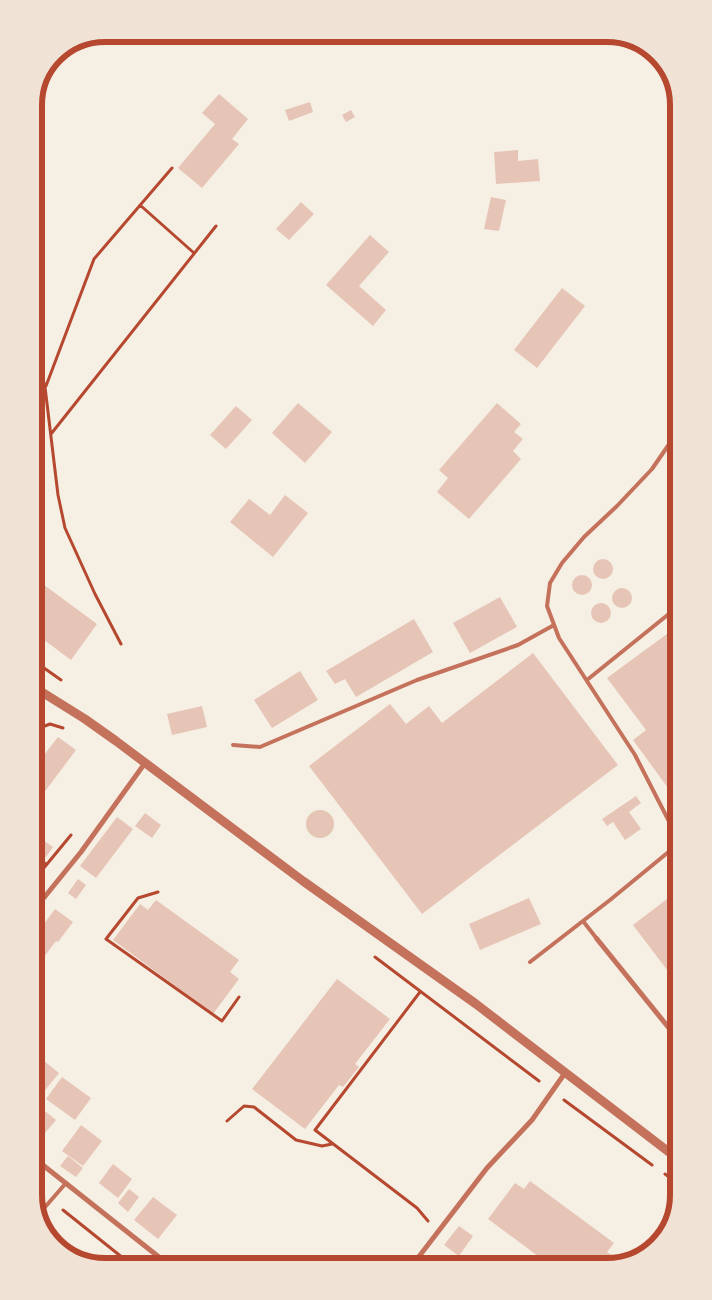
<svg xmlns="http://www.w3.org/2000/svg" width="712" height="1300" font-family="'Nunito Sans',sans-serif">
<style>
.building{fill:#e6c5b7}
.lines{fill:none;stroke-linecap:round;stroke-linejoin:round}
.path{stroke:#b5482f;stroke-width:3}
.service{stroke:#c5725c;stroke-width:4}
.minor{stroke:#c5725c;stroke-width:5}
.tertiary{stroke:#c5725c;stroke-width:9}
.rim{fill:none;stroke:#b5482f;stroke-width:6}
</style>
<rect width="100%" height="100%" fill="#f6efe4"/>
<path class="building" d="M 219,94 L 248,119 L 232,139 L 239,144 L 202,188 L 178,168 L 215,124 L 202,113 Z
M 310,102 L 313,112 L 289,121 L 285,110 Z
M 351,110 L 355,117 L 346,122 L 342,115 Z
M 518,150 L 518,161 L 538,159 L 540,181 L 496,184 L 494,152 Z
M 491,197 L 506,200 L 499,231 L 484,229 Z
M 301,202 L 314,214 L 289,240 L 276,229 Z
M 370,235 L 389,252 L 359,286 L 386,310 L 373,326 L 326,285 Z
M 562,288 L 585,306 L 537,368 L 514,350 Z
M 298,403 L 332,432 L 305,463 L 272,433 Z
M 497,403 L 521,424 L 514,432 L 523,439 L 513,451 L 521,459 L 469,519 L 437,492 L 448,478 L 439,470 Z
M 236,406 L 252,420 L 226,449 L 210,435 Z
M 285,495 L 308,513 L 273,557 L 230,522 L 249,499 L 270,515 Z
M593 569a10 10 0 1 1 20 0a10 10 0 1 1-20 0Z
M572 585a10 10 0 1 1 20 0a10 10 0 1 1-20 0Z
M 36,579 L 97,624 L 71,660 L 36,634 Z
M612 598a10 10 0 1 1 20 0a10 10 0 1 1-20 0Z
M 500,597 L 517,627 L 470,653 L 453,623 Z
M591 613a10 10 0 1 1 20 0a10 10 0 1 1-20 0Z
M 414,619 L 433,652 L 356,697 L 345,679 L 335,684 L 326,671 Z
M 675,628 L 676,799 L 633,740 L 646,730 L 607,678 Z
M 533,653 L 618,765 L 422,914 L 309,766 L 390,704 L 406,724 L 429,706 L 442,723 Z
M 300,671 L 318,700 L 272,728 L 254,700 Z
M 202,706 L 207,727 L 172,735 L 167,714 Z
M 58,737 L 76,750 L 37,802 L 37,764 Z
M 636,796 L 641,803 L 629,812 L 641,829 L 625,840 L 613,822 L 607,826 L 602,819 Z
M306 824a14 14 0 1 1 28 0a14 14 0 1 1-28 0Z
M 145,813 L 161,825 L 152,838 L 135,826 Z
M 117,817 L 133,829 L 96,878 L 80,866 Z
M 37,836 L 53,847 L 46,857 L 38,851 Z
M 78,879 L 86,885 L 76,899 L 68,893 Z
M 529,898 L 541,924 L 480,950 L 469,924 Z
M 667,899 L 677,912 L 677,983 L 633,925 Z
M 156,900 L 239,960 L 230,972 L 239,979 L 213,1014 L 113,940 L 140,904 L 148,910 Z
M 55,909 L 73,922 L 58,942 L 56,941 L 38,965 L 38,932 Z
M 337,979 L 390,1019 L 355,1064 L 359,1067 L 343,1087 L 339,1085 L 305,1129 L 252,1089 Z
M 39,1057 L 59,1073 L 42,1094 L 39,1091 Z
M 62,1077 L 91,1098 L 75,1120 L 46,1099 Z
M 40,1107 L 56,1120 L 40,1139 L 39,1138 L 39,1109 Z
M 81,1125 L 102,1141 L 83,1166 L 62,1151 Z
M 68,1156 L 83,1168 L 76,1177 L 60,1166 Z
M 113,1164 L 132,1179 L 118,1198 L 99,1183 Z
M 530,1181 L 614,1243 L 607,1252 L 614,1257 L 611,1261 L 546,1262 L 488,1219 L 515,1183 L 524,1189 Z
M 129,1189 L 139,1197 L 128,1212 L 118,1203 Z
M 153,1197 L 177,1215 L 158,1239 L 134,1220 Z
M 459,1226 L 473,1236 L 459,1256 L 444,1245 Z
M 59,1240 L 85,1261 L 65,1254 L 56,1243 Z"/>
<g class="lines">
<path class="path" d="M 140,205 L 194,253
M 35,348 L 45,387 L 58,495 L 65,528 L 95,594 L 121,644
M 46,386 L 94,259 L 172,168
M 51,434 L 216,226
M 37,663 L 61,680
M 37,729 L 50,724 L 63,728
M 38,859 L 46,864
M 38,875 L 71,835
M 158,892 L 138,898 L 106,939 L 222,1021 L 239,997
M 375,957 L 539,1081
M 420,992 L 315,1130 L 417,1208 L 428,1221
M 564,1100 L 652,1165
M 227,1121 L 244,1106 L 254,1107 L 296,1140 L 322,1146 L 332,1144
M 665,1174 L 678,1184
M 63,1210 L 133,1266"/>
<path class="service" d="M 674,437 L 652,469 L 617,506 L 584,537 L 562,563 L 550,583 L 547,606 L 559,638 L 635,755 L 676,835
M 587,680 L 675,609
M 233,745 L 260,747 L 417,680 L 518,645 L 554,625
M 583,921 L 597,939
M 530,962 L 610,900 L 677,845
M 39,1214 L 66,1183"/>
<path class="minor" d="M 38,905 L 81,852 L 145,763
M 597,939 L 677,1038
M 39,1162 L 169,1265
M 414,1263 L 487,1168 L 532,1120 L 565,1073"/>
<path class="tertiary" d="M 37,689 L 85,719 L 116,741 L 303,881 L 476,1004 L 678,1159"/>
</g>
<path d="M0 0H712V1300H0ZM105 42H607A63 63 0 0 1 670 105V1195A63 63 0 0 1 607 1258H105A63 63 0 0 1 42 1195V105A63 63 0 0 1 105 42Z" fill="#f1e2d6" fill-rule="evenodd"/>
<path class="rim" d="M105 42H607A63 63 0 0 1 670 105V1195A63 63 0 0 1 607 1258H105A63 63 0 0 1 42 1195V105A63 63 0 0 1 105 42Z"/>
</svg>
